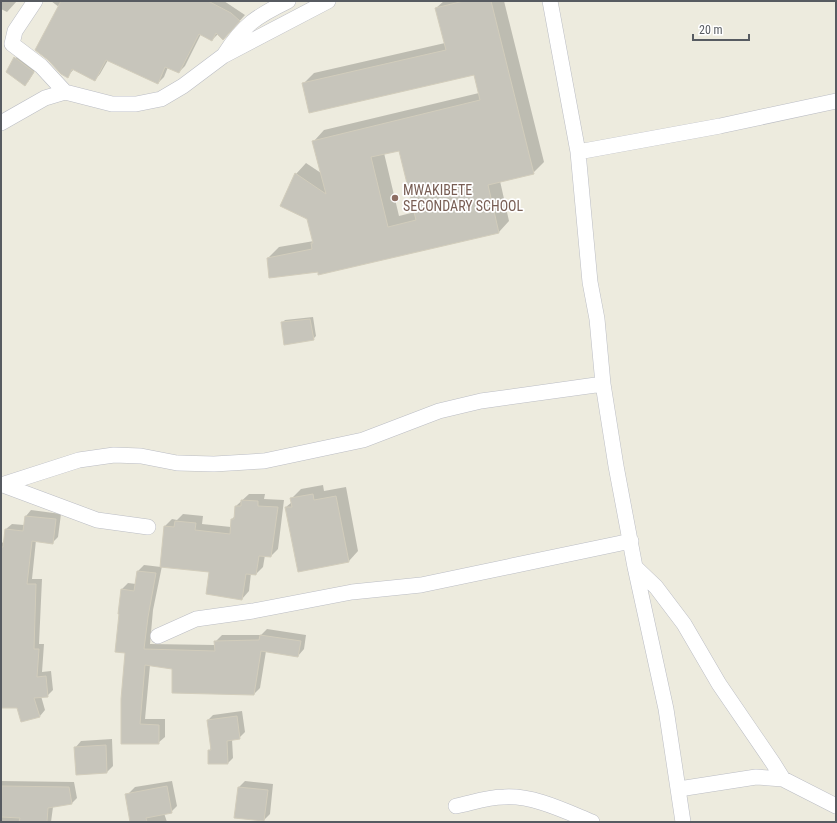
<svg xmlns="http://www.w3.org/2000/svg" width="837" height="823" font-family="'Roboto Condensed',sans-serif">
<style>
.shadow{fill:#0003;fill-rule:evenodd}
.building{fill:#c7c5bb;stroke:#d2cdbc;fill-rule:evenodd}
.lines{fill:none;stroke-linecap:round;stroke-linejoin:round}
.minor-casing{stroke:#bbbdc4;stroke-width:16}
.minor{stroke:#fff;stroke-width:15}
.education-dot{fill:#8d6e63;stroke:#fff;stroke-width:1.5}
.labels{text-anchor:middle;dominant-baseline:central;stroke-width:3.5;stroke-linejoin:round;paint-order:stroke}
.education-label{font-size:14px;fill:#785e54;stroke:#fff;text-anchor:start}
</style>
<rect width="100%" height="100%" fill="#edebde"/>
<path class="shadow" d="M 1,1 L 17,1 L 7,12 L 1,9 Z
M 51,1 L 224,1 L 245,15 L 229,33 L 218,34 L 212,40 L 201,34 L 185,66 L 179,72 L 168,67 L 164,77 L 158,83 L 108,60 L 100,74 L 95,80 L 74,69 L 67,77 L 59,7 Z
M 444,1 L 504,1 L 544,162 L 533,173 L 500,181 L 509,221 L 499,232 L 318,271 L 268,258 L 279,247 L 314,241 L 296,174 L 306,163 L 321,173 L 314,141 L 324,130 L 479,93 L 475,74 L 303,84 L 314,73 L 445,43 L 436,8 ZM 400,149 L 415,212 L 399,216 L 384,153 Z
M 18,55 L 36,69 L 28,82 L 7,71 Z
M 313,317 L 316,336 L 313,339 L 282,323 L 285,320 Z
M 323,485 L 324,491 L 346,487 L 358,551 L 349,561 L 286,507 L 292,502 L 291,499 L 301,489 Z
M 249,494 L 265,494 L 264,499 L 284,500 L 278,549 L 271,556 L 265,555 L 263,567 L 256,574 L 251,573 L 249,591 L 242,599 L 210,572 L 162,566 L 153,610 L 150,644 L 215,645 L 215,642 L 222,635 L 261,635 L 267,629 L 306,635 L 304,649 L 298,656 L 266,651 L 260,688 L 254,694 L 173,668 L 150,665 L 145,719 L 165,719 L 165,737 L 158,743 L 122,743 L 126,652 L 122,589 L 128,583 L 136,584 L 138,571 L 144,565 L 161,567 L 165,526 L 172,519 L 177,520 L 183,514 L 203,516 L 202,524 L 231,527 L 232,519 L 236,515 L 236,506 Z
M 31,510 L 61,514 L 58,537 L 52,543 L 36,540 L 32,579 L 42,579 L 39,644 L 44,644 L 42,672 L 51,671 L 53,690 L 47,696 L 41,696 L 45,710 L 40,716 L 22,721 L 18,707 L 1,707 L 1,544 L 4,541 L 6,529 L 12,524 L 24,525 L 26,516 Z
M 242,711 L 245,732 L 239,738 L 232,739 L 233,758 L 228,763 L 209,751 L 211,748 L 208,720 L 213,715 Z
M 112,739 L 113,766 L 107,772 L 77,774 L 75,748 L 81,741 Z
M 1,781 L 74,782 L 77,798 L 72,803 L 53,807 L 51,822 L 1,822 Z
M 172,781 L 177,806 L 171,812 L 164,813 L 167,822 L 136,822 L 129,793 L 135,787 Z
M 245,781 L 273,784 L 270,814 L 264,820 L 239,787 Z"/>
<path class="building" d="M 61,1 L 208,1 L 231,13 L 240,21 L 223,40 L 216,33 L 212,41 L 199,34 L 179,73 L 165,67 L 158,84 L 106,60 L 95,81 L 72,69 L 68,78 L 61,74 L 48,60 L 35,50 Z
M 464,1 L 491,1 L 534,174 L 488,185 L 499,233 L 318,275 L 318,272 L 269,278 L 267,258 L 312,249 L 311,243 L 313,243 L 307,219 L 280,206 L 295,173 L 326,194 L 312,141 L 480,100 L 474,75 L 309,113 L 302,83 L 446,50 L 435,8 ZM 399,151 L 416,220 L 388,227 L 371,157 Z
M 14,57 L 34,72 L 25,86 L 6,72 Z
M 310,319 L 314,340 L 284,345 L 281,322 Z
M 313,494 L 314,500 L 336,496 L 349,562 L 298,572 L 285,507 L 292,507 L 290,498 Z
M 241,500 L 258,501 L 258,506 L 278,507 L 271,557 L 259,556 L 256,575 L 246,574 L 242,600 L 206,594 L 209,572 L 160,567 L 164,526 L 174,527 L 175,521 L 196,523 L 195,530 L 230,534 L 231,519 L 234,519 L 235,506 L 241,506 Z
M 25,516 L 56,519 L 53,544 L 32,541 L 27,584 L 36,584 L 34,649 L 39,649 L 37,677 L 46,676 L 48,697 L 34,698 L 40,717 L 21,722 L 17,708 L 1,708 L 1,547 L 3,547 L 5,529 L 23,531 Z
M 137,571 L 156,573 L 148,617 L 144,649 L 215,651 L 214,641 L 259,640 L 260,635 L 301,641 L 298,657 L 261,651 L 254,695 L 172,693 L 172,669 L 145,665 L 140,724 L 159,725 L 159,744 L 121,744 L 121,699 L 125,653 L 115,652 L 119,614 L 118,614 L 121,589 L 134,591 Z
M 237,716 L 240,739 L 227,741 L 228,764 L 208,764 L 208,750 L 211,750 L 207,720 Z
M 106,745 L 107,773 L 76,775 L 74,747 Z
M 2,786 L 69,787 L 72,804 L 48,808 L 47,822 L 19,822 L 20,818 L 1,817 Z
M 167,786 L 172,813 L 146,818 L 147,822 L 130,822 L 125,794 Z
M 238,787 L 268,790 L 264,821 L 234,818 Z"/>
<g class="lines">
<g class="minor-casing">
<path id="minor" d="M 35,1 L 15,31 L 12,44 L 41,66 L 65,92
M 550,1 L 578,152 L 590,282 L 597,319 L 603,384 L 616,466 L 635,567 L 666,709 L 683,822
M 224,55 C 243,25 257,16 288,1
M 1,123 L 45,98 L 65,92 L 112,104 L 136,104 L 161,99 L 183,86 L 223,56 L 328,1
M 578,152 L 720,126 L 836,101
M 1,485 L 79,460 L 114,455 L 141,456 L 177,463 L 214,464 L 264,461 L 363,440 L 439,411 L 481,401 L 603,384
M 3,485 L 97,520 L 148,527
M 635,567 L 656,587 L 684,624 L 719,684 L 773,763 L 783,779
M 158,636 L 196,619 L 253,611 L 352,592 L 421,585 L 631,541
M 679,789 L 756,777 L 783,779 L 836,806
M 456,806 C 471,803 488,797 504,797 C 533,795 565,811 592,822"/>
</g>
<use href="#minor" class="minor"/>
</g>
<circle class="education-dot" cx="395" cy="198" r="4"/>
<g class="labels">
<g class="education-label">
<text x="403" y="190">MWAKIBETE<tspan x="403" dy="16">SECONDARY SCHOOL</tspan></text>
</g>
</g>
<rect width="837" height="823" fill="none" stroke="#575b61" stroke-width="4"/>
<path d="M693 34v6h56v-6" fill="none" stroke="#575b61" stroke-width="2"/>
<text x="699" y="34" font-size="12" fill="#575b61" stroke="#ffffff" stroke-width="3" paint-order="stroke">20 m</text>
</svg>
